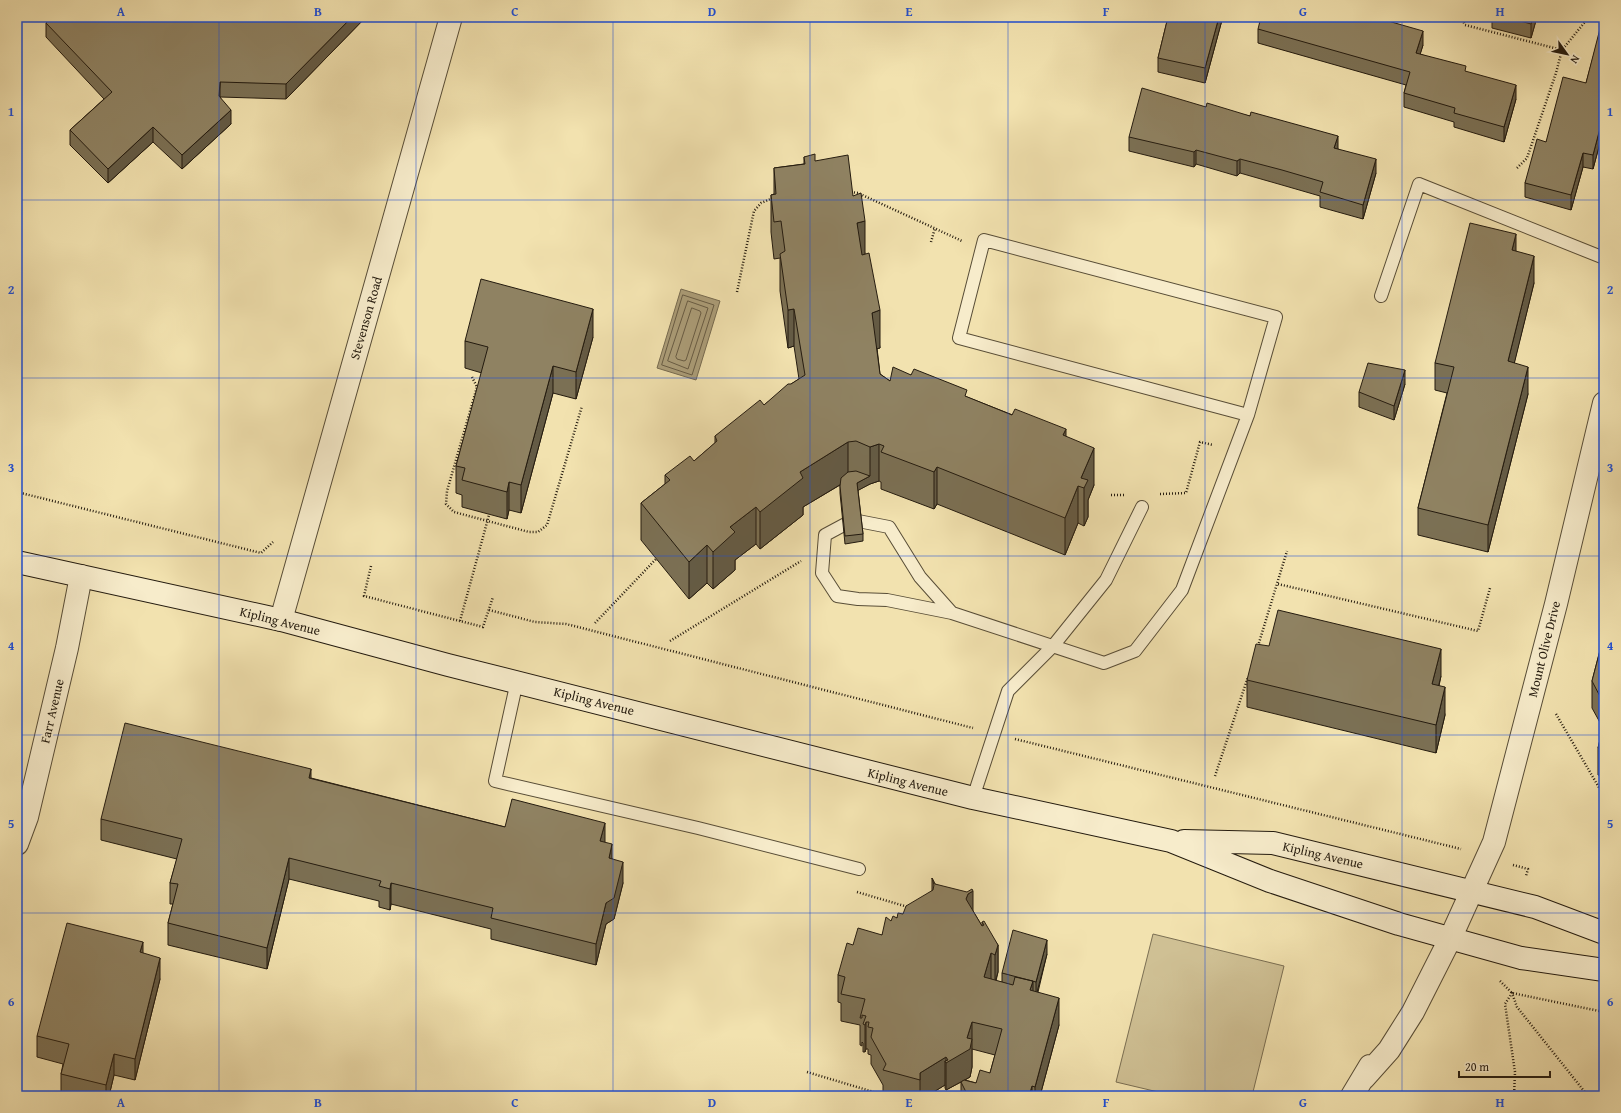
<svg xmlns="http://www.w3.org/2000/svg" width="1621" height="1113" font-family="'Gentium Book Plus',serif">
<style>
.green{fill:#cfc094;stroke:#7a6e52}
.water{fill:#ac9e79;stroke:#766a4f}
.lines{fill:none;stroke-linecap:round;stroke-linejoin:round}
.shore{stroke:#685c44;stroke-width:1}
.lane-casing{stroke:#584d37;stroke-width:14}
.street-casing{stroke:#584d37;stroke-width:24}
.secondary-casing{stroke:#241b0f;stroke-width:24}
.path{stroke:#241b0f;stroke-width:2.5;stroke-dasharray:1 2;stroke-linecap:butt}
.lane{stroke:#f7eccb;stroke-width:12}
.street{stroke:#f7eccb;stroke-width:22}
.secondary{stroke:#f7eccb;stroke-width:22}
.wall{fill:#7b7054;stroke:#241b0f;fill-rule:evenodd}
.shaded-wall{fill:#645b45;stroke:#241b0f}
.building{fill:#8f8262;stroke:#241b0f}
.grid{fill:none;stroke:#1d4ed8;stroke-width:1;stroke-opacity:0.55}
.labels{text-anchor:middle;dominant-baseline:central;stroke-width:4;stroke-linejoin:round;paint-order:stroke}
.street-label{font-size:13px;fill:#241b0f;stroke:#f7eccb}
.neatline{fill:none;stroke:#1d4ed8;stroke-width:1.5}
.grid-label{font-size:13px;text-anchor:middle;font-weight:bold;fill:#1d4ed8}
</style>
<rect width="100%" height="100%" fill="#f2e2af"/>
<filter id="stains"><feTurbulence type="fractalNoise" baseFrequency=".005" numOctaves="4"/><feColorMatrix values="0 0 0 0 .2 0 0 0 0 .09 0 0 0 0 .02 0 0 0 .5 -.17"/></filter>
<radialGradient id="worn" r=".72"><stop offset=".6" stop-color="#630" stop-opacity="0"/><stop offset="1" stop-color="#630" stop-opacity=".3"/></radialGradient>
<path class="green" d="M 1153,934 L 1284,966 L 1252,1096 L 1175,1096 L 1116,1082 Z"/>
<path class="water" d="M 681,289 L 720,301 L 696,380 L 657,368 Z"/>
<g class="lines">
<path class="shore" d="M 683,295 L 714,305 L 692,375 L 662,365 Z
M 688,301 L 708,308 L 688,369 L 668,361 Z
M 692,308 L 700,311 L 701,313 L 686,360 L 684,361 L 677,359 L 676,357 Z"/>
<g class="lane-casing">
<path id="lane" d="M 1381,296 L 1419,184 L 1604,258
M 952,613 L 920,577 L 889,527 L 853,520 L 825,535 L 822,573 L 837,596 L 858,599 L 887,600 L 952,613 L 1104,663 L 1135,651 L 1182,590 L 1248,415 L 1276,317 L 984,240 L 959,338 L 1248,415
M 517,681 L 495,781 L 698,828 L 859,869
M 973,798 L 1008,691 L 1053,646 L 1106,580 L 1142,507"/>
</g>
<g class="street-casing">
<path id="street" d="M 281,620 L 451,17
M 17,844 L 27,817 L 67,648 L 81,576
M 1364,1078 L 1389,1050 L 1413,1012 L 1450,939 L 1494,842 L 1556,604 L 1604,403
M 1352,1096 L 1370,1066"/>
</g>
<g class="secondary-casing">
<path id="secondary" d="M 17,562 L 281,620 L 448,665 L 973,798 L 1171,841 L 1270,881 L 1399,924 L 1521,958 L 1604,970
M 1184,841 L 1273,843 L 1535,907 L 1604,933"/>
</g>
<path class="path" d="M 1461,17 L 1465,25 L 1562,50
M 1517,168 L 1527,158 L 1556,73 L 1562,50 L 1589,17
M 851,192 L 858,193 L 962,241
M 931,242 L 935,228
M 737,292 L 754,211 L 761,203 L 773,198
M 472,377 L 477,387 L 447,491 L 446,504 L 454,512 L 529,532 L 538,532 L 547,525 L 582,406
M 17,492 L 261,553 L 273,542
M 1160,494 L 1186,493 L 1200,442 L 1213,445
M 1111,495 L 1125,495
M 371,566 L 364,596 L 483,627 L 493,597
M 1278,584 L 1478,631 L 1490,588
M 489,610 L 535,622 L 566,624 L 973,728
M 460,621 L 489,515
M 595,623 L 656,559
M 670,641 L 801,561
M 1258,646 L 1287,551
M 1556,714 L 1604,796
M 1015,739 L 1461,849
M 1215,776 L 1248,677
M 1513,865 L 1528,869 L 1526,876
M 857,892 L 908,907
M 1500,981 L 1512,993 L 1604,1012
M 807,1072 L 877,1093
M 1107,1096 L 1108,1094
M 1514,1096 L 1515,1072 L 1505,1004 L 1512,993 L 1517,1007 L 1588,1096"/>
<use href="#lane" class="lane"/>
<use href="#street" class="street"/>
<use href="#secondary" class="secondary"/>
</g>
<path class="wall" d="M 366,17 L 286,99 L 220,97 L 231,124 L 182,169 L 153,142 L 108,183 L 70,145 L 70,130 L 104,99 L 46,37 L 46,23 Z
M 1168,17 L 1229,17 L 1228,21 L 1222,20 L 1205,83 L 1158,72 L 1158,58 Z
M 1492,17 L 1537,17 L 1531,38 L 1492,28 Z
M 1604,17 L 1604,128 L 1593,169 L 1583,167 L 1571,210 L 1525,197 L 1525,183 L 1546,142 L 1586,83 Z
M 1258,29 L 1423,45 L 1420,54 L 1466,72 L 1516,99 L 1504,142 L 1454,127 L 1454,122 L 1404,107 L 1404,93 L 1406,85 L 1258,43 Z
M 1206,107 L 1250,116 L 1338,149 L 1376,173 L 1363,219 L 1320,207 L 1320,196 L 1282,185 L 1240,173 L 1237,176 L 1196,164 L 1194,167 L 1129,151 L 1129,137 Z
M 804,157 L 815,161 L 853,196 L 865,254 L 880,348 L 877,348 L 880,374 L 890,381 L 911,375 L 1066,436 L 1094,485 L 1088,500 L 1088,517 L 1084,526 L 1078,523 L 1065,555 L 937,504 L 934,509 L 881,489 L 881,482 L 879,481 L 870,484 L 858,490 L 863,534 L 863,541 L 845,544 L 840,493 L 840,485 L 803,507 L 803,515 L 760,549 L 756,544 L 735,560 L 735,570 L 713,589 L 707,583 L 689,599 L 641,540 L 641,503 L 665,484 L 665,475 L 694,461 L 715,443 L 715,436 L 764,405 L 791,384 L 799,379 L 794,346 L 788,348 L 780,291 L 780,258 L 774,259 L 771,232 L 771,195 L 774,194 L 774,168 L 804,164 Z
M 1516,251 L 1534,283 L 1514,363 L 1528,394 L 1488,552 L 1418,535 L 1418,508 L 1447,393 L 1435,390 L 1435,363 Z
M 593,337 L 576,399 L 553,393 L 521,513 L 509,510 L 507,519 L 462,507 L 462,495 L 456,493 L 456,466 L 482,373 L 465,368 L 465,341 Z
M 1405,384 L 1394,420 L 1359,407 L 1359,392 Z
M 1604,635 L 1604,776 L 1598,775 L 1598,748 L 1603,728 L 1592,708 L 1592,681 Z
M 1269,646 L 1441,676 L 1439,686 L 1445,715 L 1436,753 L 1247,707 L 1247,680 Z
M 311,778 L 505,827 L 605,843 L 623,883 L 614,919 L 606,924 L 596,965 L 491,939 L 491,929 L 391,904 L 390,910 L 379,907 L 379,901 L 289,879 L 267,969 L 168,945 L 168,923 L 173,904 L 170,904 L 170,883 L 177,859 L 101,840 L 101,819 Z
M 932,878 L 935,884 L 973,911 L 982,926 L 982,922 L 998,945 L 998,972 L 996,981 L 1002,982 L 1002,973 L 1047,954 L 1038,992 L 1059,1025 L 1040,1096 L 961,1096 L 961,1082 L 946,1090 L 945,1088 L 945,1085 L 927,1096 L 883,1096 L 883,1085 L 871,1064 L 871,1055 L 868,1054 L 868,1049 L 866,1049 L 865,1052 L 863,1052 L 863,1043 L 862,1042 L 862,1046 L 860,1045 L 860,1025 L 841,1021 L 841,1003 L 838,1002 L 838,975 L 853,945 L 882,935 L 891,921 L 903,914 L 932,891 ZM 972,1049 L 995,1055 L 990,1073 L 976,1083 L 965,1080 L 970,1077 L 972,1067 Z
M 143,953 L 160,979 L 135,1080 L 114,1075 L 109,1096 L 65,1096 L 61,1095 L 61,1074 L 63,1064 L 37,1057 L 37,1036 Z"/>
<path class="shaded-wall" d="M 352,17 L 366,17 L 286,99 L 286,84 Z
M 1219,17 L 1222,17 L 1222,20 L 1205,83 L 1205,68 Z
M 1533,17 L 1537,17 L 1531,38 L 1531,24 Z
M 1423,31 L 1423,45 L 1416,68 L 1416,53 Z
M 220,82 L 220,97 L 219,110 L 219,96 Z
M 1516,85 L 1516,99 L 1504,142 L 1504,127 Z
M 231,110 L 231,124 L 182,169 L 182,155 Z
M 1604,113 L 1604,128 L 1593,169 L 1593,155 Z
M 153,127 L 153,142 L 108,183 L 108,169 Z
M 1338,136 L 1338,150 L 1334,148 Z
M 1196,150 L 1196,164 L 1194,167 L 1194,152 Z
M 1583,153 L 1583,167 L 1571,210 L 1571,195 Z
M 1240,159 L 1240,173 L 1237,176 L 1237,161 Z
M 1376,159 L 1376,173 L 1363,219 L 1363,205 Z
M 865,221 L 865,258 L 857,260 L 857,223 Z
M 1516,234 L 1516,261 L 1512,250 Z
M 1534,256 L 1534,283 L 1508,389 L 1508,361 Z
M 593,309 L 593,337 L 576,399 L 576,372 Z
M 794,309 L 794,346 L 788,348 L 788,310 Z
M 880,310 L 880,348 L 872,350 L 872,313 Z
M 553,366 L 553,393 L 521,513 L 521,485 Z
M 1528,367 L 1528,394 L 1488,552 L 1488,525 Z
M 1405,370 L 1405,384 L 1394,420 L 1394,406 Z
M 1066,429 L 1066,466 L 1063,435 Z
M 848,442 L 848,480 L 803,507 L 803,515 L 760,549 L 760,512 L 800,472 Z
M 879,444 L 879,481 L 870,484 L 857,491 L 857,483 L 870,476 L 870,447 Z
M 1094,448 L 1094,485 L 1088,500 L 1088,517 L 1084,526 L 1084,488 L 1081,478 Z
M 937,467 L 937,504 L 934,509 L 934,472 Z
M 509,482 L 509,510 L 507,519 L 507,492 Z
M 1078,486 L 1078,523 L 1065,555 L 1065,518 Z
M 756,507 L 756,544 L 735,560 L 735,570 L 713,589 L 713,552 L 730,527 Z
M 707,545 L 707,583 L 689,599 L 689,562 Z
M 1441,649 L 1441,676 L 1432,712 L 1432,684 Z
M 1445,687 L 1445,715 L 1436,753 L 1436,725 Z
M 311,769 L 311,791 L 309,778 Z
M 605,823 L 605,844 L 600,841 Z
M 612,844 L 612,866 L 609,858 Z
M 289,858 L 289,879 L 267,969 L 267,948 Z
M 623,862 L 623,883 L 614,919 L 606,924 L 596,965 L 596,944 L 606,903 Z
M 391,883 L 391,904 L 390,910 L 390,889 Z
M 973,891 L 973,918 L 966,899 L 968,894 Z
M 1047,940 L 1047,954 L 1036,996 L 1036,982 Z
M 143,942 L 143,963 L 140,952 Z
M 998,945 L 998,972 L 995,982 L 995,955 Z
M 991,953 L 991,981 L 984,977 Z
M 160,958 L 160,979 L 135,1080 L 135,1059 Z
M 1033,981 L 1033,1008 L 1030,990 Z
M 1059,998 L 1059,1025 L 1040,1096 L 1035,1096 L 1035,1087 Z
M 866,1022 L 866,1049 L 865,1052 L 865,1025 Z
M 972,1022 L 972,1067 L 970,1077 L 946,1090 L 946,1063 L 945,1061 L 945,1085 L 927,1096 L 920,1096 L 920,1073 L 946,1057 L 946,1063 L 967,1038 Z
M 114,1054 L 114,1075 L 109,1096 L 106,1096 L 106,1085 Z
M 1032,1086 L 1032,1096 L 1029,1096 Z"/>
<path class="building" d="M 52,17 L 352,17 L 286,84 L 220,82 L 219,96 L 231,110 L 182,155 L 153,127 L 108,169 L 70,130 L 112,92 L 46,23 Z
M 1168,17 L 1219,17 L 1205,68 L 1158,58 Z
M 1261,17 L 1374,17 L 1423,31 L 1416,53 L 1466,66 L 1465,71 L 1516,85 L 1504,127 L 1454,113 L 1455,108 L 1404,93 L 1410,72 L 1258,29 Z
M 1506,17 L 1533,17 L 1531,24 Z
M 1603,17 L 1604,17 L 1604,113 L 1593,155 L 1583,153 L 1571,195 L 1525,183 L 1537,139 L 1546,142 L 1563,77 L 1586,83 Z
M 1142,88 L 1206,107 L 1207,103 L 1250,116 L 1251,112 L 1338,136 L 1334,148 L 1376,159 L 1363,205 L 1320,192 L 1323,182 L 1282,170 L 1240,159 L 1237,161 L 1196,150 L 1194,152 L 1129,137 Z
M 815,154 L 815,161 L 848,155 L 853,196 L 861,193 L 865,221 L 857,223 L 862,255 L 869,253 L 880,310 L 872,313 L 880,374 L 890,381 L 893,367 L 911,375 L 914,369 L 967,390 L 965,396 L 1012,415 L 1015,409 L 1066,429 L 1063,435 L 1094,448 L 1081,478 L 1088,480 L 1084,488 L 1078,486 L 1065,518 L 937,467 L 934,472 L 881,452 L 884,446 L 879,444 L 870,447 L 856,441 L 848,442 L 800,472 L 803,478 L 760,512 L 756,507 L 730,527 L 735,532 L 713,552 L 707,545 L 689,562 L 641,503 L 670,480 L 665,475 L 690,456 L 694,461 L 717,441 L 715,436 L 760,400 L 764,405 L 788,384 L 791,384 L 805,375 L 794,309 L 788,310 L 780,254 L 785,251 L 781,221 L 774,222 L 771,195 L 776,194 L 774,168 L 805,164 L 804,157 Z
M 1470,223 L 1516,234 L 1512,250 L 1534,256 L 1508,361 L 1528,367 L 1488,525 L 1418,508 L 1454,367 L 1435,363 Z
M 481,279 L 593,309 L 576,372 L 553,366 L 521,485 L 509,482 L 507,492 L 462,480 L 465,468 L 456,466 L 488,347 L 465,341 Z
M 1368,363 L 1405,370 L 1394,406 L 1359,392 Z
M 856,471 L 870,476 L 857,483 L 863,534 L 845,536 L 840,486 L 841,478 L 848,472 Z
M 1278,610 L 1441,649 L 1432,684 L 1445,687 L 1436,725 L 1247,680 L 1256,644 L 1269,646 Z
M 1604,635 L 1604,704 L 1592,681 Z
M 1604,722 L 1604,749 L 1598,748 Z
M 125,723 L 311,769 L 309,778 L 505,827 L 512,799 L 605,823 L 600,841 L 612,844 L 609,858 L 623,862 L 614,898 L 606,903 L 596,944 L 491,918 L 493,908 L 391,883 L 390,889 L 379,886 L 381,881 L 289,858 L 267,948 L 168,923 L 178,884 L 170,883 L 182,839 L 101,819 Z
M 932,878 L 935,884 L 967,892 L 972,889 L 973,891 L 968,894 L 966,899 L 982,926 L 984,925 L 982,922 L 984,921 L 998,945 L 995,955 L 991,953 L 984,977 L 1013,985 L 1015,977 L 1033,981 L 1030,990 L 1059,998 L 1035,1087 L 1032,1086 L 1029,1096 L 968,1096 L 961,1082 L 964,1080 L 976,1083 L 980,1070 L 990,1073 L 1002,1029 L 972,1022 L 967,1038 L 972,1039 L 970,1049 L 946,1063 L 945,1061 L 948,1060 L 946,1057 L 920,1073 L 920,1080 L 883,1070 L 886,1064 L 871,1037 L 873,1028 L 868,1027 L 869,1022 L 866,1022 L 865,1025 L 863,1024 L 866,1016 L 862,1015 L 862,1018 L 860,1018 L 865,999 L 841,994 L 845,977 L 838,975 L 847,943 L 853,945 L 858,928 L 882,935 L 886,917 L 891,921 L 893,916 L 897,918 L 898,913 L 903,914 L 906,906 L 933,890 L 934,885 Z
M 67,923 L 143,942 L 140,952 L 160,958 L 135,1059 L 114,1054 L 106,1085 L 61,1074 L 69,1044 L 37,1036 Z
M 1013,930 L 1047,940 L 1036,982 L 1002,973 Z"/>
<path class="grid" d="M 219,17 L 219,1096M 416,17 L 416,1096M 613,17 L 613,1096M 810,17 L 810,1096M 1008,17 L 1008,1096M 1205,17 L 1205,1096M 1402,17 L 1402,1096M 17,200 L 1604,200M 17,378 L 1604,378M 17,556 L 1604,556M 17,735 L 1604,735M 17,913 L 1604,913"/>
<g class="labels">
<g class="street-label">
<text transform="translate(366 318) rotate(-74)">Stevenson Road</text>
<text transform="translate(280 621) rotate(14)">Kipling Avenue</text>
<text transform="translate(1544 649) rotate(-76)">Mount Olive Drive</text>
<text transform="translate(594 701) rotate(14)">Kipling Avenue</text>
<text transform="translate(52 711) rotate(-77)">Farr Avenue</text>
<text transform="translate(908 782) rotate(14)">Kipling Avenue</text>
<text transform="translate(1323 855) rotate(13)">Kipling Avenue</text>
</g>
</g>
<rect width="1621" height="1113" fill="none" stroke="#f2e2af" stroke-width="44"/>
<g transform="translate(1567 54) rotate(123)" stroke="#f7eccb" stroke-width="3" paint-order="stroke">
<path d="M0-3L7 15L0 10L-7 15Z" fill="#241b0f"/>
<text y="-6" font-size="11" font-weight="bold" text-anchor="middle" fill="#241b0f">N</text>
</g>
<path d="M1459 1071v6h91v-6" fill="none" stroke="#241b0f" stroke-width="2"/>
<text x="1465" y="1071" font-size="12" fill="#241b0f" stroke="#f7eccb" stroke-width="3" paint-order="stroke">20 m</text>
<rect x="22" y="22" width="1577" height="1069" class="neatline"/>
<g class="grid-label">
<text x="121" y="16">A</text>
<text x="318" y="16">B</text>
<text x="515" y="16">C</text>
<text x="712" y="16">D</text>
<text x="909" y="16">E</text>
<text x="1106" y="16">F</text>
<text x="1303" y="16">G</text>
<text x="1500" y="16">H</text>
<text x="11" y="116">1</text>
<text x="1610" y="116">1</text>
<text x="11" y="294">2</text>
<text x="1610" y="294">2</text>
<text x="11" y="472">3</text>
<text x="1610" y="472">3</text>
<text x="11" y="650">4</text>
<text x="1610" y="650">4</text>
<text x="11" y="828">5</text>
<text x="1610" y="828">5</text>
<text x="11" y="1006">6</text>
<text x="1610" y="1006">6</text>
<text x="121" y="1107">A</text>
<text x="318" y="1107">B</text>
<text x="515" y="1107">C</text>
<text x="712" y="1107">D</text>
<text x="909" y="1107">E</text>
<text x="1106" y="1107">F</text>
<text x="1303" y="1107">G</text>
<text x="1500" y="1107">H</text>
</g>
<rect width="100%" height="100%" filter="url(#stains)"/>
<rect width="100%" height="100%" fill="url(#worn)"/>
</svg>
